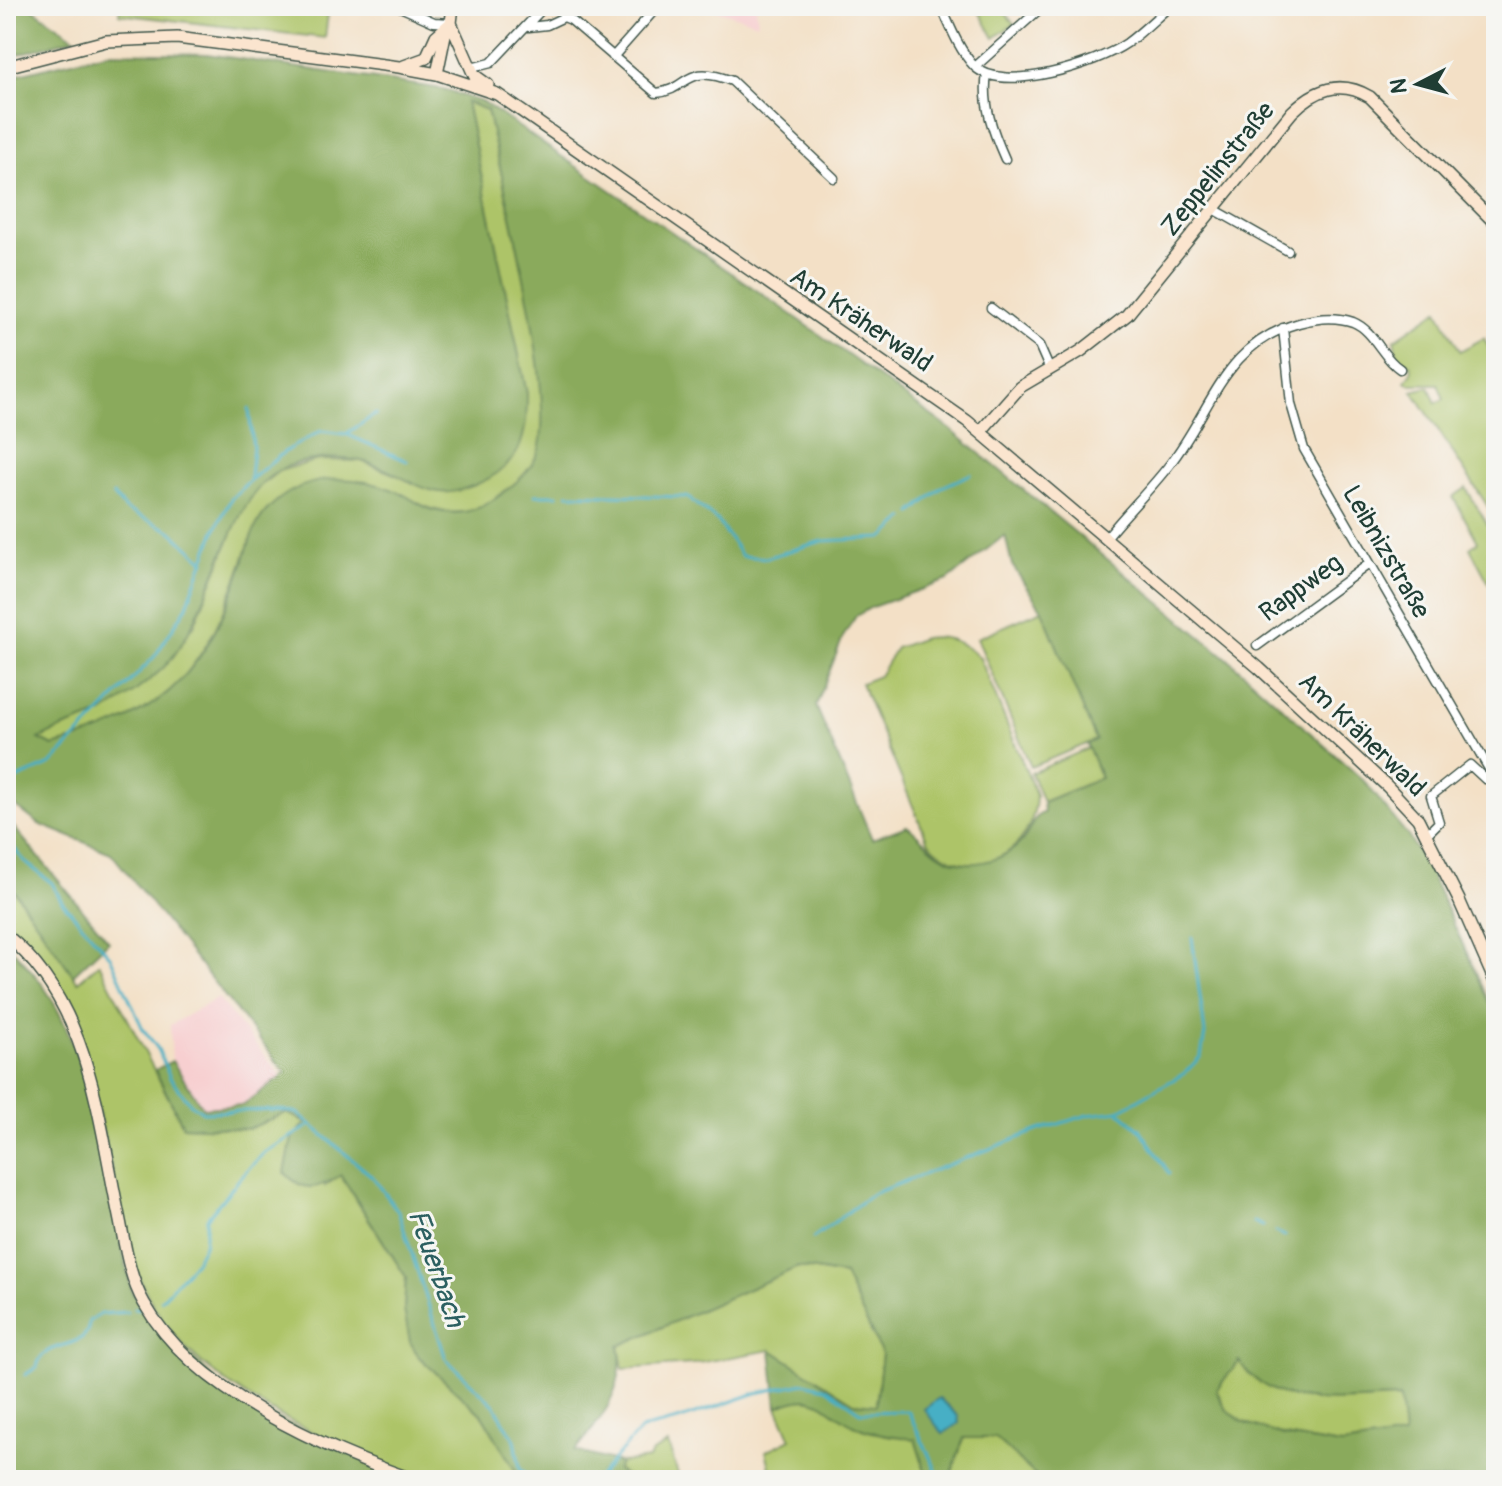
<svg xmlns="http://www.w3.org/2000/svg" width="1502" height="1486" font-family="Pangolin,sans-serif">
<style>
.built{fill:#f7cfd0}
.green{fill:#adc468;stroke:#66804e;stroke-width:2}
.forest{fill:#8aaa5c;stroke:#547448;stroke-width:2;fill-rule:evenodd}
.water{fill:#46afc5;stroke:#32767c;stroke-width:2}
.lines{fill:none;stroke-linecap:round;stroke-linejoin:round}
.stream{stroke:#46afc5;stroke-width:3}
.street-casing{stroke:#3f554a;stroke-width:11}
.secondary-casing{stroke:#3f554a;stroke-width:14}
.street{stroke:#fff;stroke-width:8}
.secondary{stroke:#fbe5cf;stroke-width:11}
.labels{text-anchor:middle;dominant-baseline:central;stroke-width:6;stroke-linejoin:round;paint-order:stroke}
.street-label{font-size:26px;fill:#1f3d34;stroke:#f6f6f2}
.water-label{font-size:28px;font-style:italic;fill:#2b5f60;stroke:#f6f6f2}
</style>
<rect width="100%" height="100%" fill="#f6f6f2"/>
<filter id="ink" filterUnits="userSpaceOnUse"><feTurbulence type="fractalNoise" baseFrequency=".0125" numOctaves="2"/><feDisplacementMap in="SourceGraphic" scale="16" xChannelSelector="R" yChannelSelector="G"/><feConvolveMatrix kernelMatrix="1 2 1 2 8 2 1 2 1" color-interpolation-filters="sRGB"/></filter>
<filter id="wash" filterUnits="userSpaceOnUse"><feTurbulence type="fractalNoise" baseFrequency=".006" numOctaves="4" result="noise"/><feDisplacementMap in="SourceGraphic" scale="32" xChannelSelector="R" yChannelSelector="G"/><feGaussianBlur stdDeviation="1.8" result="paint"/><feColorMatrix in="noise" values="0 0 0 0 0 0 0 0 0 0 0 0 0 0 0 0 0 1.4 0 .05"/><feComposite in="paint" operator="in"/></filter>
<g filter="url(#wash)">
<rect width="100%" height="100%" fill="#f3e0c6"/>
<path class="built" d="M 703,6 L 756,6 L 758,23 Z
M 218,998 L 282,1077 L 243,1105 L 203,1108 L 172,1061 L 170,1025 Z"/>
<path class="green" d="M 120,6 L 329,6 L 325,38 L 119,14 Z
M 976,6 L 1000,6 L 1014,24 L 994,38 Z
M 466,102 L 487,110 C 501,177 560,400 538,454 C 529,476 509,488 491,501 C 462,522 428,511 400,493 L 250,540 C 227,613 195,694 118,726 C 98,735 75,740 53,746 L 38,738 L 104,712 L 194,626 L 241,511 L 256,489 L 279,471 L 319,460 L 361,461 L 396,475 L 527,394 Z
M 1438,310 L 1460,351 L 1484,338 L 1496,361 L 1496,519 L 1413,391 L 1429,387 L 1436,403 L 1444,399 L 1438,384 L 1409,384 L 1406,381 L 1412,372 L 1411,365 L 1398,359 L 1394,340 Z
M 1466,488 L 1496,539 L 1496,596 L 1470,548 L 1478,542 L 1453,497 Z
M 1042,610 L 1096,740 L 1031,767 L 977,638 Z
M 924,638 C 948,635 962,642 980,658 L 1036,795 C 1035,855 970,888 928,842 L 861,683 L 879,676 L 896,648 Z
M 1089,748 L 1101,778 L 1043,802 L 1031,773 Z
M 6,879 L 78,982 L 99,963 L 183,1126 L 248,1129 L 286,1113 L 308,1123 L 325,1186 L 340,1175 L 406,1277 L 404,1310 L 419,1357 L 482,1415 L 521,1480 C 492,1480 457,1485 429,1480 C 401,1474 371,1458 344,1447 C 258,1408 162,1357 133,1260 L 81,1038 L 57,984 L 6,931 Z
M 798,1267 L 844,1275 L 882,1354 L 876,1406 L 854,1403 L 771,1350 L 693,1364 L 623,1369 L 619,1346 Z
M 1239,1361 C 1270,1412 1349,1399 1401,1398 L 1404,1436 L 1342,1445 L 1284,1436 L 1243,1422 L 1227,1410 L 1216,1390 Z
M 798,1397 L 825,1403 L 860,1428 L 915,1439 L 928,1480 L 773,1480 L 766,1451 L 791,1439 L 777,1407 Z
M 964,1438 L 995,1438 L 1041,1480 L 949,1480 Z
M 668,1444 L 680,1480 L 630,1480 L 617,1469 L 620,1463 L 649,1459 L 652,1452 Z"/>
<path class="forest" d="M 6,6 L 29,6 L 75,38 L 6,58 Z
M 110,52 L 207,54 L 443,89 L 484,103 L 794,316 L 950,429 L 1228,659 L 1364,781 L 1408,836 L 1428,869 L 1496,1016 L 1496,1480 L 1041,1480 L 995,1438 L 964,1438 L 949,1480 L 928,1480 L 915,1439 C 898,1436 876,1435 860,1428 C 824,1413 822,1386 777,1407 L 771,1350 L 854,1403 L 876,1405 L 882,1354 L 844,1275 L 798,1267 L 619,1346 C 627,1388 601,1420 575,1451 L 620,1463 L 617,1470 L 630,1480 L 521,1480 L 482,1415 L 419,1357 L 410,1342 L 404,1310 L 406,1277 L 341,1175 C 318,1189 305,1194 285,1173 L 292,1138 L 307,1122 L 286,1113 L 248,1129 L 183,1126 L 155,1070 L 172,1061 L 203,1108 L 243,1105 L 286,1073 L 111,853 L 39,824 L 6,799 L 6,77 ZM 466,102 L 487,110 C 501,175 560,404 537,455 C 528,475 512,486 496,498 C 476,512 458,516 433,510 C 419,506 409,496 396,491 C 352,473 302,473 267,510 C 250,528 246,558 237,581 C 200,682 155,718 53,746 L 39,739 C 58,728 80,723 100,714 C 118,706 155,677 168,663 C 213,611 227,501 278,471 C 300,458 337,456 361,461 C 387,466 409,485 434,491 C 449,495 462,490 475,485 C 521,466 527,440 527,394 ZM 1005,535 L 1012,565 L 1042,610 L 1096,740 L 1087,744 L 1101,778 L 1043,802 L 1044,812 C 1031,818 1031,831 1022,841 C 1003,862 966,871 941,855 C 929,848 919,835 907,826 L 872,839 L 816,706 L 843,637 L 856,616 L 872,607 L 948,580 ZM 1239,1361 C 1273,1414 1347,1399 1400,1398 L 1404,1436 L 1342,1445 L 1284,1436 L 1243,1422 L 1227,1410 L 1216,1390 ZM 939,1398 L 958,1416 L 943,1434 L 925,1409 Z
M 6,818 L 109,941 L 73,975 L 6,879 Z
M 6,943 C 20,958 35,973 46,990 C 95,1063 111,1205 132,1292 L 146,1312 L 232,1397 L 405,1480 L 6,1480 L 6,1382 L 12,1383 L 10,1362 L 6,1362 Z"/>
<path class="water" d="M 939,1398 L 958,1416 L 959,1423 L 943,1434 L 924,1409 Z"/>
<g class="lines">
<path class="stream" d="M 249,409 L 253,448 L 250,477
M 346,434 L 376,414
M 568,494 L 687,497 L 717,520 L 742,556 L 766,558 L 822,541 L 883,538 L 905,518
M 113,495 L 125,509 L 171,531 L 205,562
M 535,495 L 557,495
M 912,513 L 942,487 L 971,474
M 6,783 L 51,764 L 155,656 L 186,608 L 216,528 L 231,499 L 250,480 L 287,450 L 321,431 L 346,434 L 407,461
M 6,838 L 26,863 L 52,883 L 62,902 L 110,956 L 143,1029 L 158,1049 L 170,1078 L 191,1104 L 203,1112 L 279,1110 L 297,1113 L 373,1177 L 398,1211 L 446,1359 L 494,1405 L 515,1440 L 520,1469 L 532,1479 L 550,1478
M 1119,1112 L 1140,1129 L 1169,1173
M 1254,1222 L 1263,1226
M 1276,1232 L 1285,1236
M 813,1238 L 872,1194 L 1039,1130 L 1088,1115 L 1118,1111 L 1185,1073 L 1201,1056 L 1205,1033 L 1192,938
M 161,1300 L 195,1262 L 204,1245 L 207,1218 L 246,1171 L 265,1152 L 311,1125
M 134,1309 L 140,1308
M 25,1375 L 37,1367 C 43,1336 89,1354 89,1321 L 101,1314 L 127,1312
M 565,1479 L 568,1480
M 596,1480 L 641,1429 L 678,1420 L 756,1393 L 804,1383 L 826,1388 L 861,1412 L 908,1411 L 941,1480"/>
</g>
</g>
<g filter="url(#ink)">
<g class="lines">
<g class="street-casing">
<path id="street" d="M 398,6 L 434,22 L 451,23
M 941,6 C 950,26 959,50 974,66 C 1003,95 1098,63 1127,43 C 1142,32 1156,18 1170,6
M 529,27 L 547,25 L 564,17 L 571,20 L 656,93 C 690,90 683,62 732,81 L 834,178
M 613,57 L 658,6
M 975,67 L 1043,6
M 471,68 L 491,63 L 545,6
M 987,74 C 982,104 993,132 1005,159
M 1212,208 L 1288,251
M 991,308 L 1039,345 L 1050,370
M 1283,328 L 1291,404 L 1304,449 L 1496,781
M 1106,538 C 1126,513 1150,490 1170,464 C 1213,409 1223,344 1299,323 C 1316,318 1336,316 1353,322 C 1375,331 1381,357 1400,369
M 1257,646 L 1369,564
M 1427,834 L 1439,822 L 1431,796 L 1470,765 L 1485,779 L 1495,780"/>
</g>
<g class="secondary-casing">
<path id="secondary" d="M 451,23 L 474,75 L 488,85
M 404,66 L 426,58 L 436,36 L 451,23 L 453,6
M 6,67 L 106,41 L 177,38 L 399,67 L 437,74 L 497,94 L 967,421 L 1259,668 L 1387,786 L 1418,819 L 1459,900 L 1496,984
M 437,74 L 446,30
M 981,431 L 1020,387 L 1081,351 L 1127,315 L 1292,112 C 1315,89 1340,79 1370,97 L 1496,224
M 6,935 C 90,1003 98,1118 119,1216 C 125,1245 129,1277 144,1303 C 193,1391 324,1448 414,1480"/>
</g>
<use href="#street" class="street"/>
<use href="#secondary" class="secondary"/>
</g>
</g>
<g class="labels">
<g class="street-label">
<text transform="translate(1218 169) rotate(-51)">Zeppelinstraße</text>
<text transform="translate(861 320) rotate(34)">Am Kräherwald</text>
<text transform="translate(1386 552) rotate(60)">Leibnizstraße</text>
<text transform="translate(1301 588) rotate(-36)">Rappweg</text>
<text transform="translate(1362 735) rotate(44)">Am Kräherwald</text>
</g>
<g class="water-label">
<text transform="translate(436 1268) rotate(71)">Feuerbach</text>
</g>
</g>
<rect width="1502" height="1486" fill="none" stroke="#f6f6f2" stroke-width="32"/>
<g transform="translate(1418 84) rotate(264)" stroke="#f6f6f2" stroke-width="6" paint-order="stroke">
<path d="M0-6L14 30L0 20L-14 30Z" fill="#1f3d34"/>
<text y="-12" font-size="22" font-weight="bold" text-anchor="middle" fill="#1f3d34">N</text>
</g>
</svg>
